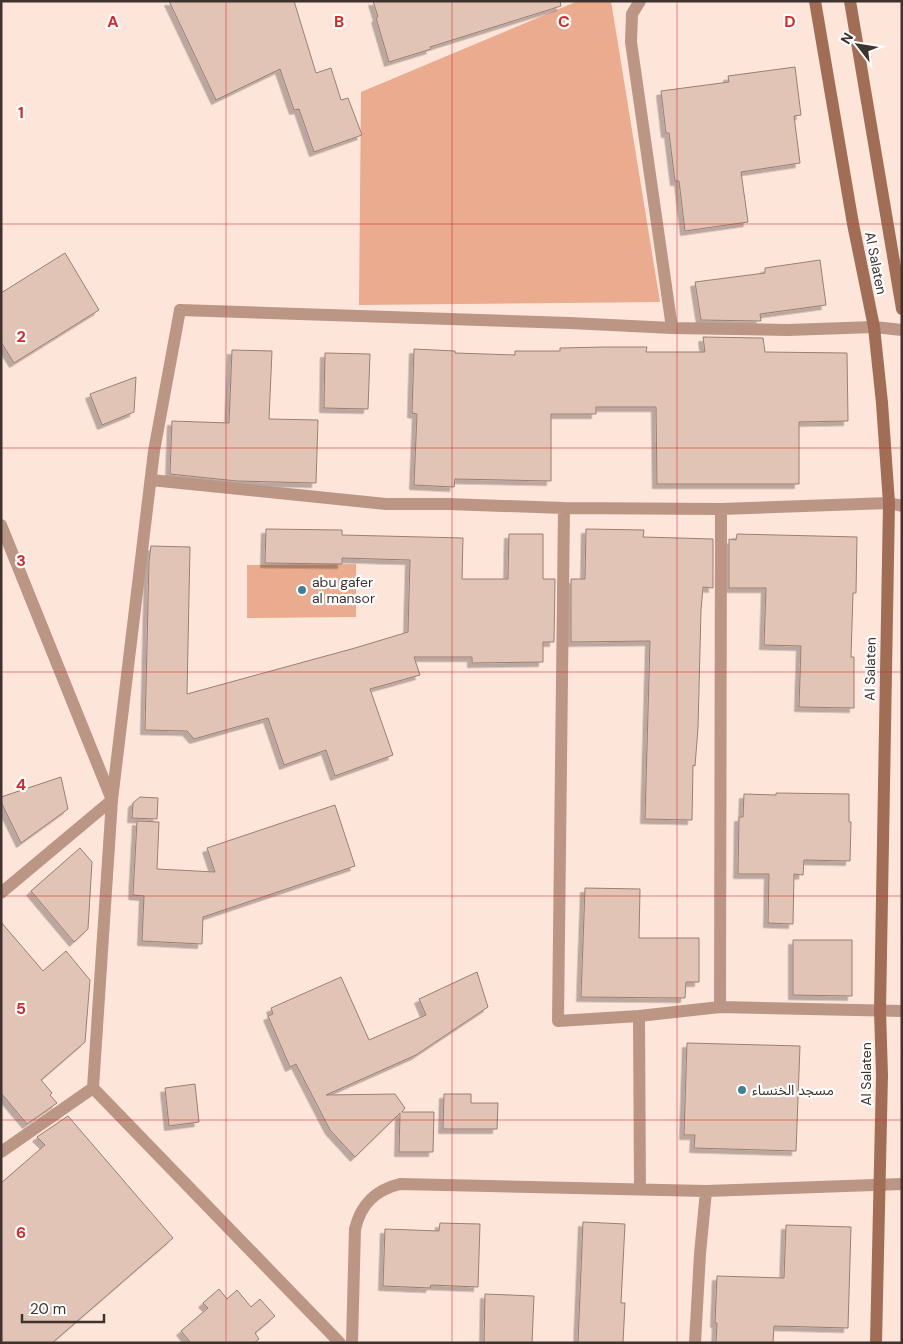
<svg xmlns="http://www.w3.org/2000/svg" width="903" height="1344" font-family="'DM Sans','Noto Sans Arabic',sans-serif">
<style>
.green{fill:#eaab8e}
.building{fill:#e2c4b6;stroke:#9a7f72;filter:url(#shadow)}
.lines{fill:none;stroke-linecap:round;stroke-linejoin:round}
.service{stroke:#bb9685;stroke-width:12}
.minor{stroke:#bb9685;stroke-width:12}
.secondary{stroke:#a16d54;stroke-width:12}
.grid{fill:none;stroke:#d62828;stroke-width:1;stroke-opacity:0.55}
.poi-dot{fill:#418095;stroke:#fff;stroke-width:2}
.labels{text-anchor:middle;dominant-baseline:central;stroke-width:4.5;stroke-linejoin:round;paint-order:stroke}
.street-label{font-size:14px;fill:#3f332e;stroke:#fff}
.poi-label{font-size:14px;fill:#3f332e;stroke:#fff;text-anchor:start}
.grid-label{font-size:16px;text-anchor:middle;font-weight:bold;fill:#d62828;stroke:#fff;stroke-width:4.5;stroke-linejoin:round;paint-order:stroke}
</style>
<defs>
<filter id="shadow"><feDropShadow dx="-4.5" dy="4.5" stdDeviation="0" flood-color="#0004"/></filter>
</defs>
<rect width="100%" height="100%" fill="#fee5da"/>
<path class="green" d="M 578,1 L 611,1 L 660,302 L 359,305 L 361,92 Z
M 356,564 L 356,617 L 247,618 L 247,565 Z"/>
<path class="building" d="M 169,1 L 294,1 L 316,73 L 331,68 L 341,100 L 348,98 L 362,135 L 314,152 L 299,109 L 294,110 L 280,69 L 216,100 Z
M 373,1 L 560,1 L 561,6 L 430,47 L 431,49 L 389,62 L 376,18 L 378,17 Z
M 795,67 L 801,115 L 794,116 L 800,163 L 741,172 L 748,222 L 685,231 L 679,181 L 675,181 L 669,133 L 666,133 L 661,91 L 729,82 L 728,76 Z
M 65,253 L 99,310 L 14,363 L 1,342 L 1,293 Z
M 820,260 L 826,305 L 760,314 L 761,321 L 701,320 L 695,282 L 765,273 L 765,268 Z
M 703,337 L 763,338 L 765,352 L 847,353 L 848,421 L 799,422 L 799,484 L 657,484 L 656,407 L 596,407 L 596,414 L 551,414 L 551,481 L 455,479 L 454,487 L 414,485 L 417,414 L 412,413 L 414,349 L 455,351 L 455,353 L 515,355 L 515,351 L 560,351 L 560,348 L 605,347 L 647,347 L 646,352 L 705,352 Z
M 232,350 L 272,351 L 269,419 L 318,420 L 316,483 L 237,481 L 170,474 L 172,421 L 229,423 Z
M 325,353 L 370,354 L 368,409 L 324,408 Z
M 136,377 L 134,412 L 102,425 L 90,394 Z
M 266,529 L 342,530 L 342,535 L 463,538 L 462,579 L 508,579 L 509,534 L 543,534 L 543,579 L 555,579 L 554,642 L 543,642 L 543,662 L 472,663 L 472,657 L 414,657 L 420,675 L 370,689 L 393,755 L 335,776 L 326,750 L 284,765 L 268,718 L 194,739 L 187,731 L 145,730 L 149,561 L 151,546 L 190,547 L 187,694 L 355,648 L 408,632 L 410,560 L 342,558 L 342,564 L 265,563 Z
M 586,529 L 644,530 L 643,537 L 713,539 L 713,588 L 703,587 L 701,610 L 698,728 L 695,766 L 693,765 L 692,820 L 645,819 L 650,641 L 571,642 L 571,579 L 585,579 Z
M 737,534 L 857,537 L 856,593 L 853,593 L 851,657 L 854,657 L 854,708 L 799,707 L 801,646 L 764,645 L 766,588 L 729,588 L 729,539 L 736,540 Z
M 61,777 L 68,809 L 21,843 L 1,802 L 1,797 Z
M 776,793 L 849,794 L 849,822 L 851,822 L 850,861 L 804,860 L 803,875 L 794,874 L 793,924 L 768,923 L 769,874 L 738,874 L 739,817 L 743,817 L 744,794 L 776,795 Z
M 140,797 L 158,798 L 157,819 L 132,818 L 133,803 Z
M 335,805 L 355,866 L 203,917 L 202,944 L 142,941 L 144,896 L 133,895 L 137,821 L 159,822 L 157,869 L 215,872 L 207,848 Z
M 80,848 L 92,862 L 88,929 L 74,942 L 31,891 Z
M 585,888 L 640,889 L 639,938 L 699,938 L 699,982 L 686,982 L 685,998 L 581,997 Z
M 1,922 L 43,971 L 66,951 L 90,980 L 85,1042 L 41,1080 L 52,1093 L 50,1095 L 57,1103 L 27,1124 L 1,1093 Z
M 793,940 L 852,940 L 852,996 L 793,995 Z
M 477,972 L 488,1007 L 416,1055 L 326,1095 L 395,1094 L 405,1108 L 402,1112 L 434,1112 L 433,1152 L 399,1152 L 400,1113 L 355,1157 L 330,1130 L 296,1064 L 290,1067 L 268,1016 L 273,1014 L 271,1008 L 341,977 L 369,1040 L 426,1015 L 419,999 Z
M 687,1043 L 800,1046 L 796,1151 L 694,1148 L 695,1135 L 684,1135 Z
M 195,1084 L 199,1122 L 169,1126 L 165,1088 Z
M 444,1094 L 471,1094 L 471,1103 L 498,1103 L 497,1129 L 443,1129 Z
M 68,1116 L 173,1238 L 52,1343 L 1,1343 L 1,1183 L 45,1145 L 37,1137 Z
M 583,1222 L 625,1224 L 621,1303 L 625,1303 L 623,1343 L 578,1343 Z
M 440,1223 L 480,1224 L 478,1287 L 431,1285 L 430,1288 L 383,1286 L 385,1229 L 439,1231 Z
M 786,1225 L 851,1227 L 848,1328 L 774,1326 L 773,1343 L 716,1343 L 717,1323 L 715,1323 L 717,1276 L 784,1278 Z
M 219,1289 L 227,1299 L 237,1290 L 251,1307 L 260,1299 L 275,1316 L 255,1333 L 259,1339 L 254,1343 L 191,1343 L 181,1331 L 208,1308 L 203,1303 Z
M 485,1294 L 534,1296 L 532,1343 L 484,1343 Z"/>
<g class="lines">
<path class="service" d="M 640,1 L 632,14 L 631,42 L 672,328
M 1,525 L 112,800 L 1,893
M 93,1088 L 112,800 L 154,451 L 180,310
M 1,1152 L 93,1088 L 340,1343"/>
<path class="minor" d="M 180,310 L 570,323 L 672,328 L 788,330 L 874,327 L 902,330
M 151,480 L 386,504 L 448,504 L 564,508 L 721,509 L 889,503 L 902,506
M 564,508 L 558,1021 L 639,1016
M 720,1007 L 721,509
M 640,1189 L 639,1016 L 720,1007 L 902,1011
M 352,1343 L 355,1229 C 361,1204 375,1190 400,1184 L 706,1191 L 902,1184
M 695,1343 L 700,1254 L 706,1191"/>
<path class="secondary" d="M 815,1 L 853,224 L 874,327 L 882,403 L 889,503 L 880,1011 L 882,1075 L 876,1343
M 850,1 L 902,309"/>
</g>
<path class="grid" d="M 226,1 L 226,1343M 452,1 L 452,1343M 677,1 L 677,1343M 1,224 L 902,224M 1,448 L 902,448M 1,672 L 902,672M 1,896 L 902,896M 1,1120 L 902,1120"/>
<g class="poi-dot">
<circle cx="302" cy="590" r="5"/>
<circle cx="742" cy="1090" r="5"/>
</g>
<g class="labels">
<g class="street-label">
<text transform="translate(876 263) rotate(79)">Al Salaten</text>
<text transform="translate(870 669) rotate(-89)">Al Salaten</text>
<text transform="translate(866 1074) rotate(-90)">Al Salaten</text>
</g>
<g class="poi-label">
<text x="312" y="582">abu gafer<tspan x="312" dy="16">al mansor</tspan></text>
<text x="752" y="1090">مسجد الخنساء</text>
</g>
</g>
<g class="grid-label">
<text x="113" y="27">A</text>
<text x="339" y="27">B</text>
<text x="564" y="27">C</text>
<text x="790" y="27">D</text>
<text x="21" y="118">1</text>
<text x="21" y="342">2</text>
<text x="21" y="566">3</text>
<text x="21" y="790">4</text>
<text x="21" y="1014">5</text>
<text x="21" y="1238">6</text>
</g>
<rect width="903" height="1344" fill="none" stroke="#3f332e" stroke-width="5"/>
<g transform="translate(858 45) rotate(301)" stroke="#ffffff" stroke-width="4" paint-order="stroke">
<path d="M0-4L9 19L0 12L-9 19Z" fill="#3f332e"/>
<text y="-8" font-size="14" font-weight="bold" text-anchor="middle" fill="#3f332e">N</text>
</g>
<path d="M22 1314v8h82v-8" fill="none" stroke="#3f332e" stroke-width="2.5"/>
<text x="30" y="1314" font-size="15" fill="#3f332e" stroke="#ffffff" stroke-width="4" paint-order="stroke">20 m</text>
</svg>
